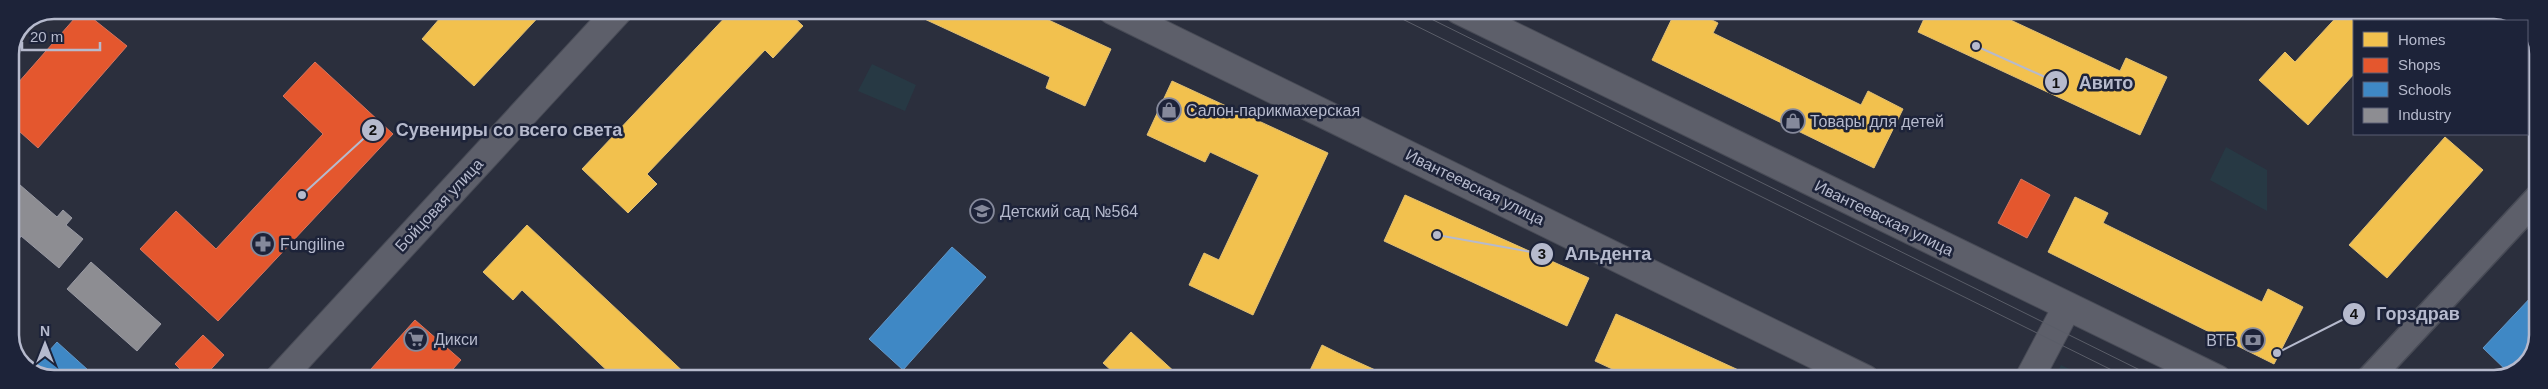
<svg xmlns="http://www.w3.org/2000/svg" width="2548" height="389" font-family="Helvetica,sans-serif">
<style>
.green{fill:#273944}
.homes{fill:#f2c14e;stroke:#e0bf74}
.shops{fill:#e4572e;stroke:#d6755e}
.schools{fill:#3f88c5;stroke:#6397c7}
.industry{fill:#8d8d92;stroke:#999aa4}
.lines{fill:none;stroke-linecap:round;stroke-linejoin:round}
.minor-casing{stroke:#484b56;stroke-width:28}
.tertiary-casing{stroke:#484b56;stroke-width:30}
.minor{stroke:#5d5f6a;stroke-width:25}
.tertiary{stroke:#5d5f6a;stroke-width:28}
.tram{stroke:#5a5d68;stroke-width:1}
.labels{text-anchor:middle;dominant-baseline:central;stroke-width:5;stroke-linejoin:round;paint-order:stroke}
.poi-label{font-size:16px;fill:#b6bacd;stroke:#1d2339;text-anchor:start}
.street-label{font-size:16px;fill:#b6bacd;stroke:#1d2339}
.rim{fill:none;stroke:#b6bacd;stroke-width:2.5}
.leader{fill:none;stroke:#b6bacd;stroke-width:2}
.callout-dot{fill:#b6bacd;stroke:#1d2339;stroke-width:2}
.mark-label{font-size:15px;text-anchor:middle;font-weight:bold;fill:#111}
.callout-label{font-size:18px;text-anchor:middle;font-weight:bold;fill:#b6bacd;stroke:#1d2339;stroke-width:5;stroke-linejoin:round;paint-order:stroke}
</style>
<rect width="100%" height="100%" fill="#2b2f3d"/>
<path class="green" d="M 872,64 L 916,85 L 905,111 L 858,91 Z
M 2226,147 L 2267,170 L 2267,211 L 2210,180 Z
M 2061,365 L 2090,379 L 2054,379 Z"/>
<path class="homes" d="M 447,10 L 460,20 L 470,10 L 545,10 L 474,86 L 422,39 Z
M 732,10 L 786,10 L 803,26 L 773,58 L 765,50 L 647,174 L 657,184 L 628,213 L 582,169 Z
M 874,10 L 892,10 L 889,17 Z
M 905,10 L 1027,10 L 1111,49 L 1085,106 L 1046,88 L 1050,77 Z
M 1676,10 L 1692,10 L 1718,23 L 1713,33 L 1861,105 L 1868,91 L 1903,109 L 1874,168 L 1652,60 Z
M 1928,10 L 1989,10 L 2120,71 L 2126,58 L 2167,77 L 2140,135 L 1918,32 Z
M 2343,10 L 2413,10 L 2403,21 L 2354,21 L 2354,74 L 2308,125 L 2259,80 L 2285,52 L 2295,62 Z
M 2532,37 L 2538,48 L 2538,87 L 2527,77 L 2527,42 Z
M 1172,81 L 1328,153 L 1253,315 L 1189,285 L 1204,253 L 1219,260 L 1259,175 L 1210,152 L 1205,162 L 1147,135 Z
M 2445,137 L 2483,170 L 2387,278 L 2349,245 Z
M 1405,195 L 1589,278 L 1567,326 L 1384,241 Z
M 2075,197 L 2108,213 L 2103,223 L 2262,302 L 2268,289 L 2303,307 L 2274,364 L 2048,252 Z
M 527,225 L 691,379 L 616,379 L 522,290 L 513,300 L 483,272 Z
M 1616,314 L 1634,322 L 1758,379 L 1634,379 L 1595,361 Z
M 1131,332 L 1178,375 L 1175,379 L 1107,379 L 1113,372 L 1103,363 Z
M 1322,345 L 1338,353 L 1395,379 L 1306,379 Z"/>
<path class="shops" d="M 82,10 L 127,46 L 38,148 L 10,123 L 10,92 Z
M 315,62 L 393,134 L 218,321 L 140,249 L 176,211 L 216,249 L 323,134 L 283,96 Z
M 2021,179 L 2050,195 L 2027,238 L 1998,223 Z
M 415,320 L 461,360 L 444,379 L 362,379 Z
M 203,335 L 224,355 L 202,379 L 190,379 L 175,364 Z"/>
<path class="schools" d="M 952,247 L 986,277 L 903,370 L 869,339 Z
M 2533,295 L 2538,300 L 2538,341 L 2523,368 L 2509,373 L 2483,348 Z
M 57,342 L 98,379 L 48,379 L 32,370 Z"/>
<path class="industry" d="M 12,178 L 57,217 L 63,210 L 72,218 L 66,225 L 83,239 L 59,268 L 21,236 L 18,241 L 10,235 L 14,230 L 10,227 Z
M 91,262 L 161,324 L 137,351 L 67,289 Z"/>
<g class="lines">
<g class="minor-casing">
<path id="minor" d="M 2369,379 L 2538,197"/>
</g>
<g class="tertiary-casing">
<path id="tertiary" d="M 1112,10 L 1865,379
M 1459,10 L 2217,379
M 279,379 L 619,10
M 2029,379 L 2067,307"/>
</g>
<use href="#minor" class="minor"/>
<use href="#tertiary" class="tertiary"/>
<path class="tram" d="M 1384,10 L 2130,379
M 1413,10 L 2158,379"/>
</g>
<defs>
<g id="shop-ring" transform="scale(1.25)"><circle r="9.5" fill="#1d2339" stroke="#85899b" stroke-width="1.5"/><path d="M-5-2.5h2.3a2.7 3.5 0 0 1 5.4 0H5L5.5 6h-11ZM-1.5-2.5h3a1.5 2.3 0 0 0-3 0Z" fill="#85899b"/></g>
<g id="school-ring" transform="scale(1.25)"><circle r="9.5" fill="#1d2339" stroke="#85899b" stroke-width="1.5"/><path d="M0-5L7-2L0 1L-7-2ZM-4 1L0 2.5L4 1V4Q0 6-4 4Z" fill="#85899b"/></g>
<g id="pharmacy-ring" transform="scale(1.25)"><circle r="9.5" fill="#1d2339" stroke="#85899b" stroke-width="1.5"/><path d="M-2-6h4v4h4v4h-4v4h-4v-4h-4v-4h4Z" fill="#85899b"/></g>
<g id="supermarket-ring" transform="scale(1.25)"><circle r="9.5" fill="#1d2339" stroke="#85899b" stroke-width="1.5"/><path d="M-6-5.5h2.5l.6 2H6L4.5 2H-2.5L-4.4-4H-6ZM-1.5 3.2a1.3 1.3 0 1 0 .1 0ZM3 3.2a1.3 1.3 0 1 0 .1 0Z" fill="#85899b"/></g>
<g id="bank-ring" transform="scale(1.25)"><circle r="9.5" fill="#1d2339" stroke="#85899b" stroke-width="1.5"/><path d="M-6-4H6V4H-6ZM0-2.3a2.3 2.3 0 1 0 0 4.6a2.3 2.3 0 1 0 0-4.6Z" fill="#85899b"/></g>
</defs>
<g fill-rule="evenodd">
<use href="#shop-ring" x="1169" y="110"/>
<use href="#shop-ring" x="1793" y="121"/>
<use href="#school-ring" x="982" y="211"/>
<use href="#pharmacy-ring" x="263" y="244"/>
<use href="#supermarket-ring" x="416" y="339"/>
<use href="#bank-ring" x="2253" y="340"/>
</g>
<g class="labels">
<g class="poi-label">
<text x="1186" y="110">Салон-парикмахерская</text>
<text x="1810" y="121">Товары для детей</text>
<text x="1000" y="211">Детский сад №564</text>
<text x="280" y="244">Fungiline</text>
<text x="434" y="339">Дикси</text>
<text x="2236" y="340" text-anchor="end">ВТБ</text>
</g>
<g class="street-label">
<text transform="translate(1475 187) rotate(26)">Ивантеевская улица</text>
<text transform="translate(439 205) rotate(-47)">Бойцовая улица</text>
<text transform="translate(1884 218) rotate(26)">Ивантеевская улица</text>
</g>
</g>
<path d="M0 0H2548V389H0ZM54 19H2494A35 35 0 0 1 2529 54V335A35 35 0 0 1 2494 370H54A35 35 0 0 1 19 335V54A35 35 0 0 1 54 19Z" fill="#1d2339" fill-rule="evenodd"/>
<path class="rim" d="M54 19H2494A35 35 0 0 1 2529 54V335A35 35 0 0 1 2494 370H54A35 35 0 0 1 19 335V54A35 35 0 0 1 54 19Z"/>
<path class="leader" d="M1976 46L2056 82M302 195L373 130M1437 235L1542 254M2277 353L2354 314"/>
<g class="callout-dot">
<circle cx="1976" cy="46" r="5"/>
<circle cx="302" cy="195" r="5"/>
<circle cx="1437" cy="235" r="5"/>
<circle cx="2277" cy="353" r="5"/>
<circle cx="2056" cy="82" r="12"/>
<circle cx="373" cy="130" r="12"/>
<circle cx="1542" cy="254" r="12"/>
<circle cx="2354" cy="314" r="12"/>
</g>
<g class="mark-label">
<text x="2056" y="88">1</text>
<text x="373" y="135">2</text>
<text x="1542" y="259">3</text>
<text x="2354" y="319">4</text>
</g>
<g class="callout-label">
<text x="2106" y="89">Авито</text>
<text x="509" y="136">Сувениры со всего света</text>
<text x="1608" y="260">Альдента</text>
<text x="2418" y="320">Горздрав</text>
</g>
<rect x="2353" y="20" width="175" height="115" fill="#1d2339" stroke="#5a5f74"/>
<rect x="2363" y="32" width="25" height="15" fill="#f2c14e" stroke="#5a5f74"/>
<text x="2398" y="45" font-size="15" fill="#b6bacd">Homes</text>
<rect x="2363" y="58" width="25" height="15" fill="#e4572e" stroke="#5a5f74"/>
<text x="2398" y="70" font-size="15" fill="#b6bacd">Shops</text>
<rect x="2363" y="82" width="25" height="15" fill="#3f88c5" stroke="#5a5f74"/>
<text x="2398" y="95" font-size="15" fill="#b6bacd">Schools</text>
<rect x="2363" y="108" width="25" height="15" fill="#8d8d92" stroke="#5a5f74"/>
<text x="2398" y="120" font-size="15" fill="#b6bacd">Industry</text>
<g transform="translate(45 344)" stroke="#1d2339" stroke-width="4" paint-order="stroke">
<path d="M0-4L9 19L0 12L-9 19Z" fill="#b6bacd"/>
<text y="-8" font-size="14" font-weight="bold" text-anchor="middle" fill="#b6bacd">N</text>
</g>
<path d="M22 42v8h78v-8" fill="none" stroke="#b6bacd" stroke-width="2.5"/>
<text x="30" y="42" font-size="15" fill="#b6bacd" stroke="#1d2339" stroke-width="4" paint-order="stroke">20 m</text>
</svg>
